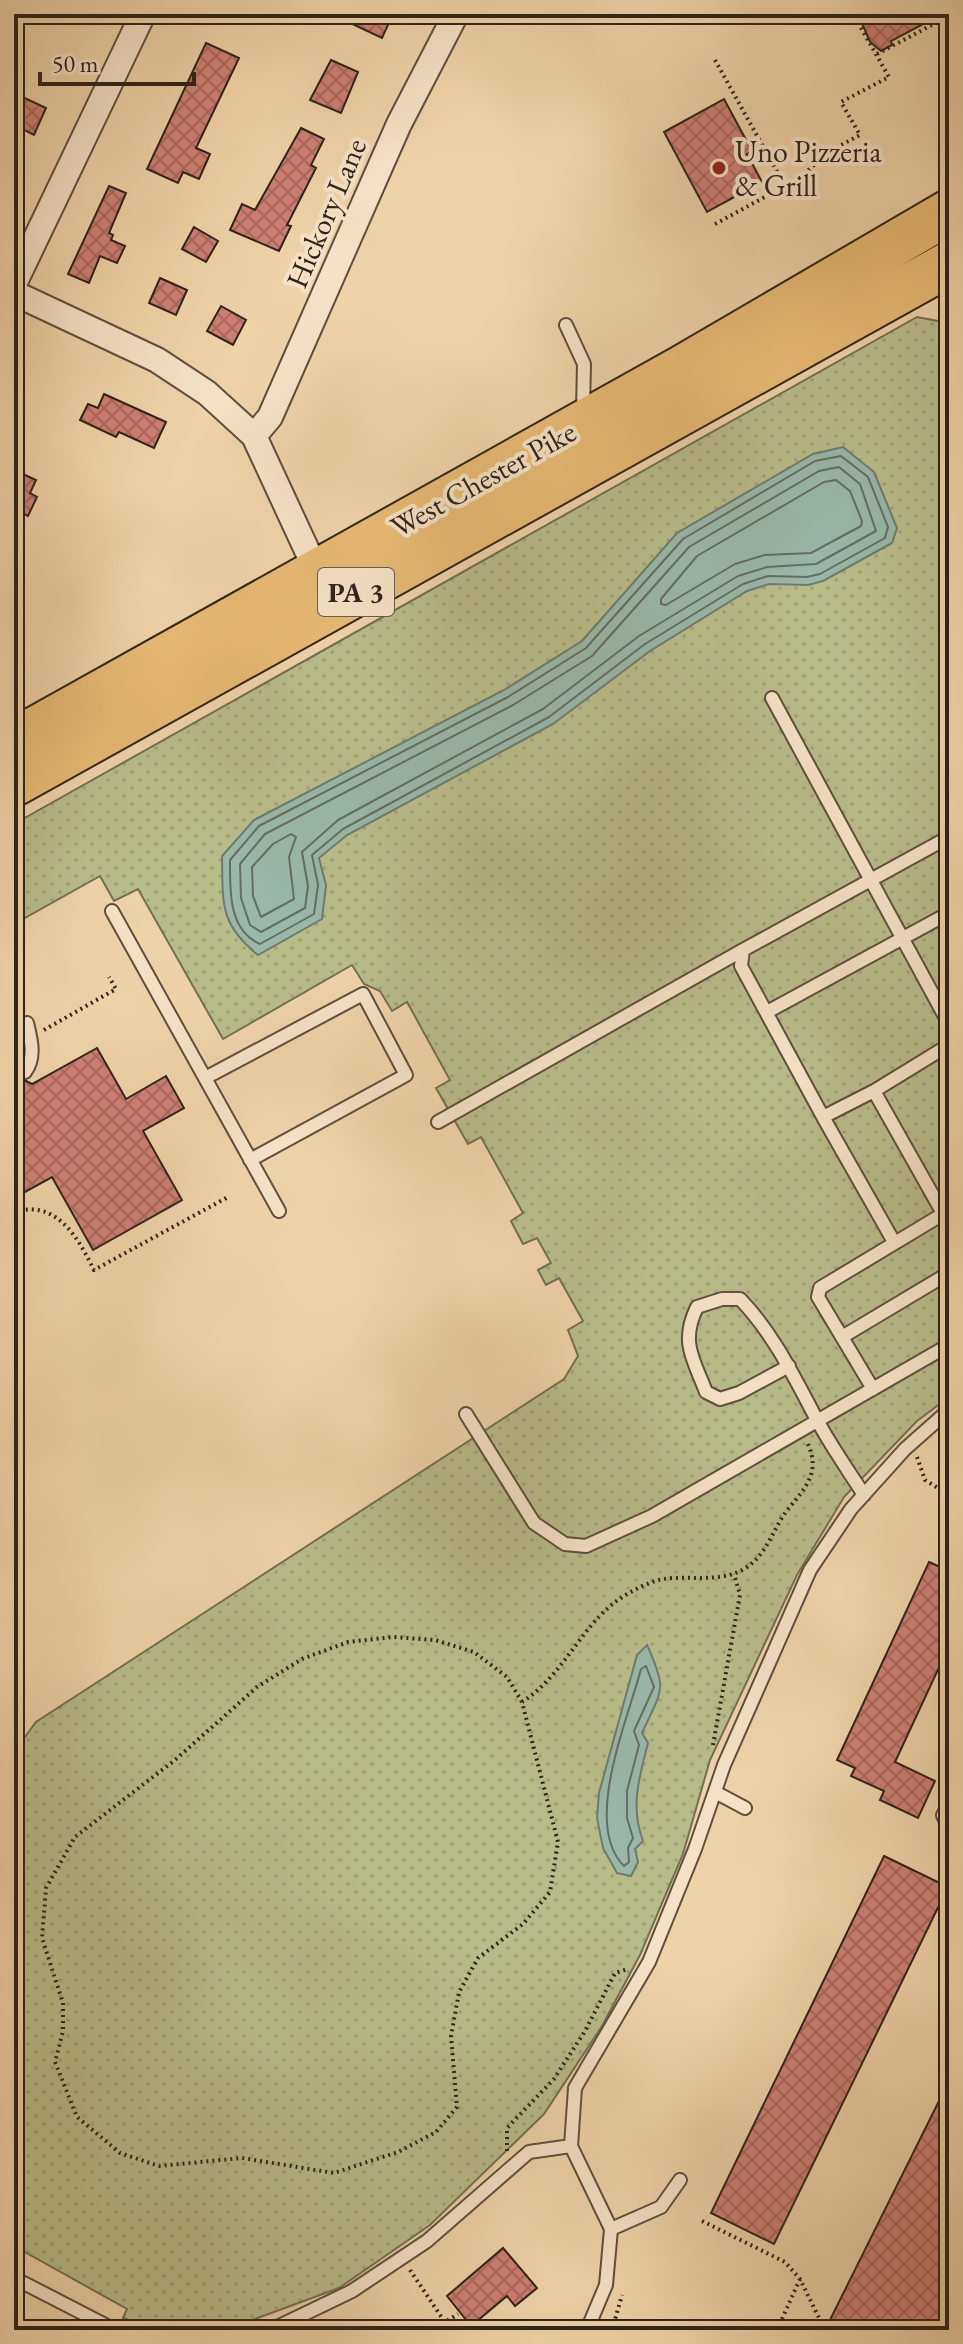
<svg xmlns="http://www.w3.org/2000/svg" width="963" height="2344" font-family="'EB Garamond',serif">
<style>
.grass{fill:url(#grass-dots);stroke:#727051;stroke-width:2}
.water{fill:#9ab7aa;stroke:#6e7c70;stroke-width:2}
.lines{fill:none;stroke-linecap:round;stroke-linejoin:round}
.shore{stroke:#646e62;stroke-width:2}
.building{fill:url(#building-cross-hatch);stroke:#2d2419;stroke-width:2}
.lane-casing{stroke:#5e503d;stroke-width:16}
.street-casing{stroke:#5e503d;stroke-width:28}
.highway-casing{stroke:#2d2419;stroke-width:48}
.path{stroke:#2d2419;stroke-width:4;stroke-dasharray:2 4;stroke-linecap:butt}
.lane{stroke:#f5e2c6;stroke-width:12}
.street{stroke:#f5e2c6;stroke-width:24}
.highway{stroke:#e8ba74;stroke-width:44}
.poi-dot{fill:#8f2418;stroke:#f5e2c6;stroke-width:3}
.labels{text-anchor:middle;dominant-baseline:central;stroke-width:8;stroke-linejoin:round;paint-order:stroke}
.shield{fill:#f5e2c6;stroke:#695d4d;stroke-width:2}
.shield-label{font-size:28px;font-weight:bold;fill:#2d2419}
.poi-label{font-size:30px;fill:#2d2419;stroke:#f5e2c6;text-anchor:start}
.street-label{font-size:30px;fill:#2d2419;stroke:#f5e2c6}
</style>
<defs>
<pattern id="grass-dots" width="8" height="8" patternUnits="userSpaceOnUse" patternTransform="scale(2)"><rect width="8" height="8" fill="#b8bc89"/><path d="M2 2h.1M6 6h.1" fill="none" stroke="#9ea176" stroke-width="1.8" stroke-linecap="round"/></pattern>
<pattern id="building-cross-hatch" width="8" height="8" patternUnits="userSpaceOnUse" patternTransform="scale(2)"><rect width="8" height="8" fill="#cf7f73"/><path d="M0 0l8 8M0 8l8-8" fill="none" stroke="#a8685e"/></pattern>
</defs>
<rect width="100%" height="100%" fill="#efd3a8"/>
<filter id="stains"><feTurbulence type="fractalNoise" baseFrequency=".0025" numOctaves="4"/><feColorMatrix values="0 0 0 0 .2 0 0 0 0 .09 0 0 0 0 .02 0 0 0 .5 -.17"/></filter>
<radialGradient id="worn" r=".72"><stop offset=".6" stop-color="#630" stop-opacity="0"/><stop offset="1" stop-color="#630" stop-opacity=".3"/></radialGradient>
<path class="grass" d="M 917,317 L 949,323 L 949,1397 L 917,1421 L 844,1497 L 797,1575 L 710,1760 L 683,1854 L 640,1955 L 602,2026 L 544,2114 L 430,2225 L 339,2288 L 225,2330 L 159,2330 L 123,2318 L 127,2309 L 14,2246 L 14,1752 L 36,1722 L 564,1379 L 578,1356 L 568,1330 L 583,1321 L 559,1278 L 546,1285 L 538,1270 L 551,1263 L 537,1238 L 523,1244 L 511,1221 L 523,1213 L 481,1137 L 468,1144 L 436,1088 L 450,1080 L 407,1002 L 392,1011 L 380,991 L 364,984 L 352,965 L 223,1039 L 138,889 L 114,901 L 100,876 L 14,924 L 14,824 Z"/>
<path class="water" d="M 843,447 L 874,472 L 897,528 L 892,543 L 823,581 L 808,585 L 769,584 L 747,591 L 650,651 L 553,724 L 347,835 L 319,858 L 326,885 L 322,919 L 258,955 C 219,924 223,903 222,856 L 254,820 L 504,690 L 582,641 L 677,533 L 813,454 Z
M 647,1645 C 668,1691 662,1689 642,1733 L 648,1743 C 639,1779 630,1806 643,1841 L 635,1849 L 638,1862 L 631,1876 L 617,1873 L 603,1848 L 597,1818 L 599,1793 L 637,1655 Z"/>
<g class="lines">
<path class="shore" d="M 841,456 L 868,477 L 888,527 L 885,538 L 820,574 L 807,577 L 768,576 L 743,584 L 645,644 L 549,717 L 343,829 L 312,855 L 318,885 L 314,914 L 260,944 C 228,930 230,890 230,860 L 259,826 L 508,697 L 586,648 L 683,539 L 815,461 Z
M 839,467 L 860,484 L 876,531 L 816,564 L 767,567 L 738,576 L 639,636 L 543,709 L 338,820 L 302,852 L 308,886 L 305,908 L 261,932 L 250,925 L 241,898 L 240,864 L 265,834 L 513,705 L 592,656 L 689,547 L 819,471 Z
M 836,480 L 850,491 L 862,521 L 861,526 L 811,553 L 765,555 L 735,564 L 666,605 L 661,604 L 661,599 L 697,556 L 824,482 Z
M 291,834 L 296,837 L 289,857 L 294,899 L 261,917 L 253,896 L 252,867 L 273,844 Z
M 646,1666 L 654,1687 L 634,1731 L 639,1745 L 627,1791 L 627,1818 L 633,1838 L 628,1848 L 629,1862 L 624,1866 C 582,1825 628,1719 641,1669 Z"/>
</g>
<path class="building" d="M 331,14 L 393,14 L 382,38 Z
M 858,14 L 942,14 L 891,41 L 892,45 L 881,51 L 870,42 Z
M 206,43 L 239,58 L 196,148 L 210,154 L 199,179 L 183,172 L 178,183 L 147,169 Z
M 331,60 L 358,72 L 341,113 L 310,100 Z
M 14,93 L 46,108 L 34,135 L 14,125 Z
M 724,99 L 752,151 L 747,154 L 762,182 L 707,212 L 664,132 Z
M 301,128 L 324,139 L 311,165 L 316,168 L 287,225 L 291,226 L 279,251 L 230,230 L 242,204 L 255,210 Z
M 109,186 L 126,193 L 109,233 L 113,235 L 111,240 L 125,246 L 117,263 L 100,256 L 89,283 L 68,274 Z
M 194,227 L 218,241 L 206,262 L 182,249 Z
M 160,278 L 187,290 L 176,315 L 149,303 Z
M 221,306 L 246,320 L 233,345 L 207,331 Z
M 104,394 L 166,422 L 154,448 L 119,432 L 116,437 L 80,420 L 88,404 L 98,408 Z
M 14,470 L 36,480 L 30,493 L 37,497 L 28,516 L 20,512 L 14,525 Z
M 97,1048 L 126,1099 L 166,1076 L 184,1108 L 143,1131 L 182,1200 L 93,1250 L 52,1177 L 14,1198 L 14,1052 L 20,1063 L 18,1077 L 32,1084 Z
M 929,1562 L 949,1571 L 949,1646 L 895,1762 L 935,1781 L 918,1818 L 880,1800 L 884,1791 L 851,1776 L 855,1768 L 837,1760 Z
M 884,1856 L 948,1887 L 774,2244 L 711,2213 Z
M 949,2081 L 949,2330 L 825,2330 Z
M 503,2248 L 537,2288 L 515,2306 L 507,2296 L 471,2326 L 447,2296 Z"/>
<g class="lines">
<g class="lane-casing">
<path id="lane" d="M 566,325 L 584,364 L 583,410
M 772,698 L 949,1024
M 112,911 L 279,1211
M 767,1012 L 949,913
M 949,1045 L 874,1091 L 949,1224
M 25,1072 C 36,1058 31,1039 27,1023
M 205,1078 L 363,994 L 406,1075 L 250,1160
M 874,1091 L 823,1117 L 741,966 L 743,950 L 949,837
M 823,1117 L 894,1242
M 438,1122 L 743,950
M 842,1337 L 949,1273
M 789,1366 L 739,1393 L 720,1399 L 706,1392 C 693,1358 680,1342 697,1307 L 722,1299 L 740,1299 C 774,1334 794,1377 817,1420 C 831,1446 848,1470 864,1495
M 873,1389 L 818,1297 L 820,1288 L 943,1214
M 466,1414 L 534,1523 L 565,1544 L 586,1546 L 652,1516 L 949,1345
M 715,1792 L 745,1808
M 949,1804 L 943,1815 L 949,1829
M 611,2229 L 661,2207 L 680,2180
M 14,2278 L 115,2330
M 271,2330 L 352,2291 L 427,2241 L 529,2152 L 571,2146
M 587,2330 L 606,2285 L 611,2229 L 571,2146 L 575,2088 L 649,1962 L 695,1849 L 724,1765 L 810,1570 L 851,1509 L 905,1449 L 949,1410"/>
</g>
<g class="street-casing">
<path id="street" d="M 14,284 L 143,14
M 14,293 L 157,360 L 207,393 L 254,436 L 317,572
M 254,436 L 270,417 L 399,124 L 456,14"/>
</g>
<g class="highway-casing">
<path id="highway" d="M 14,741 L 680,369 L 949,212
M 14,784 L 949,264"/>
</g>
<path class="path" d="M 877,54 L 949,16
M 715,60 L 785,186
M 715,224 L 800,178 L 828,152 L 860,135 L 841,102 L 889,77 L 853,14
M 44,1030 L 116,989 L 109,977
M 14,1212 C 57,1199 78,1238 94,1270 L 228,1197
M 917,1457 L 925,1480 L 949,1495
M 522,1702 L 507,1677 L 474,1652 L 435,1640 L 393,1637 L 348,1642 L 302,1659 L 257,1687 L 175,1760 L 75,1837 L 46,1888 L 42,1938 L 63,2003 L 63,2031 L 55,2062 L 77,2117 L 120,2153 L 159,2166 L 242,2158 L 334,2173 L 398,2152 L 436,2132 L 457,2107 L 451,2036 L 459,1992 L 478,1958 L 523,1924 L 550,1892 L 558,1842 L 522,1702 C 564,1675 580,1627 618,1600 C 631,1591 648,1582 663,1579 C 690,1575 722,1584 747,1567 C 769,1552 773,1527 789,1508 C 807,1486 820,1472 808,1444
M 713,1745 L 740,1595 L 734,1574
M 507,2151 L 507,2128 L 554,2079 L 585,2031 L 615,1973 L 628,1969
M 702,2221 L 785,2262 L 800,2279 L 822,2324 L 788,2330
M 410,2270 L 450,2330
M 432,2330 L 458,2314
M 612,2330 L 622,2295
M 777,2330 L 800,2279"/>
<use href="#lane" class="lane"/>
<use href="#street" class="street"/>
<use href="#highway" class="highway"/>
</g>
<circle class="poi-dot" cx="719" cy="168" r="8"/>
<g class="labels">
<rect class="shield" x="318" y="568" width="76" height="48" rx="6"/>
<g class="shield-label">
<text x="356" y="592">PA 3</text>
</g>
<g class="poi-label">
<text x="735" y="151">Uno Pizzeria<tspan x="735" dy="34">&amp; Grill</tspan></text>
</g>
<g class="street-label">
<text transform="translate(326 213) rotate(-67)">Hickory Lane</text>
<text transform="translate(483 479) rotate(-29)">West Chester Pike</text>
</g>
</g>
<rect width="963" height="2344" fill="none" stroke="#efd3a8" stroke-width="48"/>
<rect x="16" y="16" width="931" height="2312" fill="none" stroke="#2d2419" stroke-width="4"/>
<rect x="24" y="24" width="915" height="2296" fill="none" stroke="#2d2419" stroke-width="2"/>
<path d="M40 72v12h154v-12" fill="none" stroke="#2d2419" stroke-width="4"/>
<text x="52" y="72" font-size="24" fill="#2d2419" stroke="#f5e2c6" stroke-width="6" paint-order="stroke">50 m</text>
<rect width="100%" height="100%" filter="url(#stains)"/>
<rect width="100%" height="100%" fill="url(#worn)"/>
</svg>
